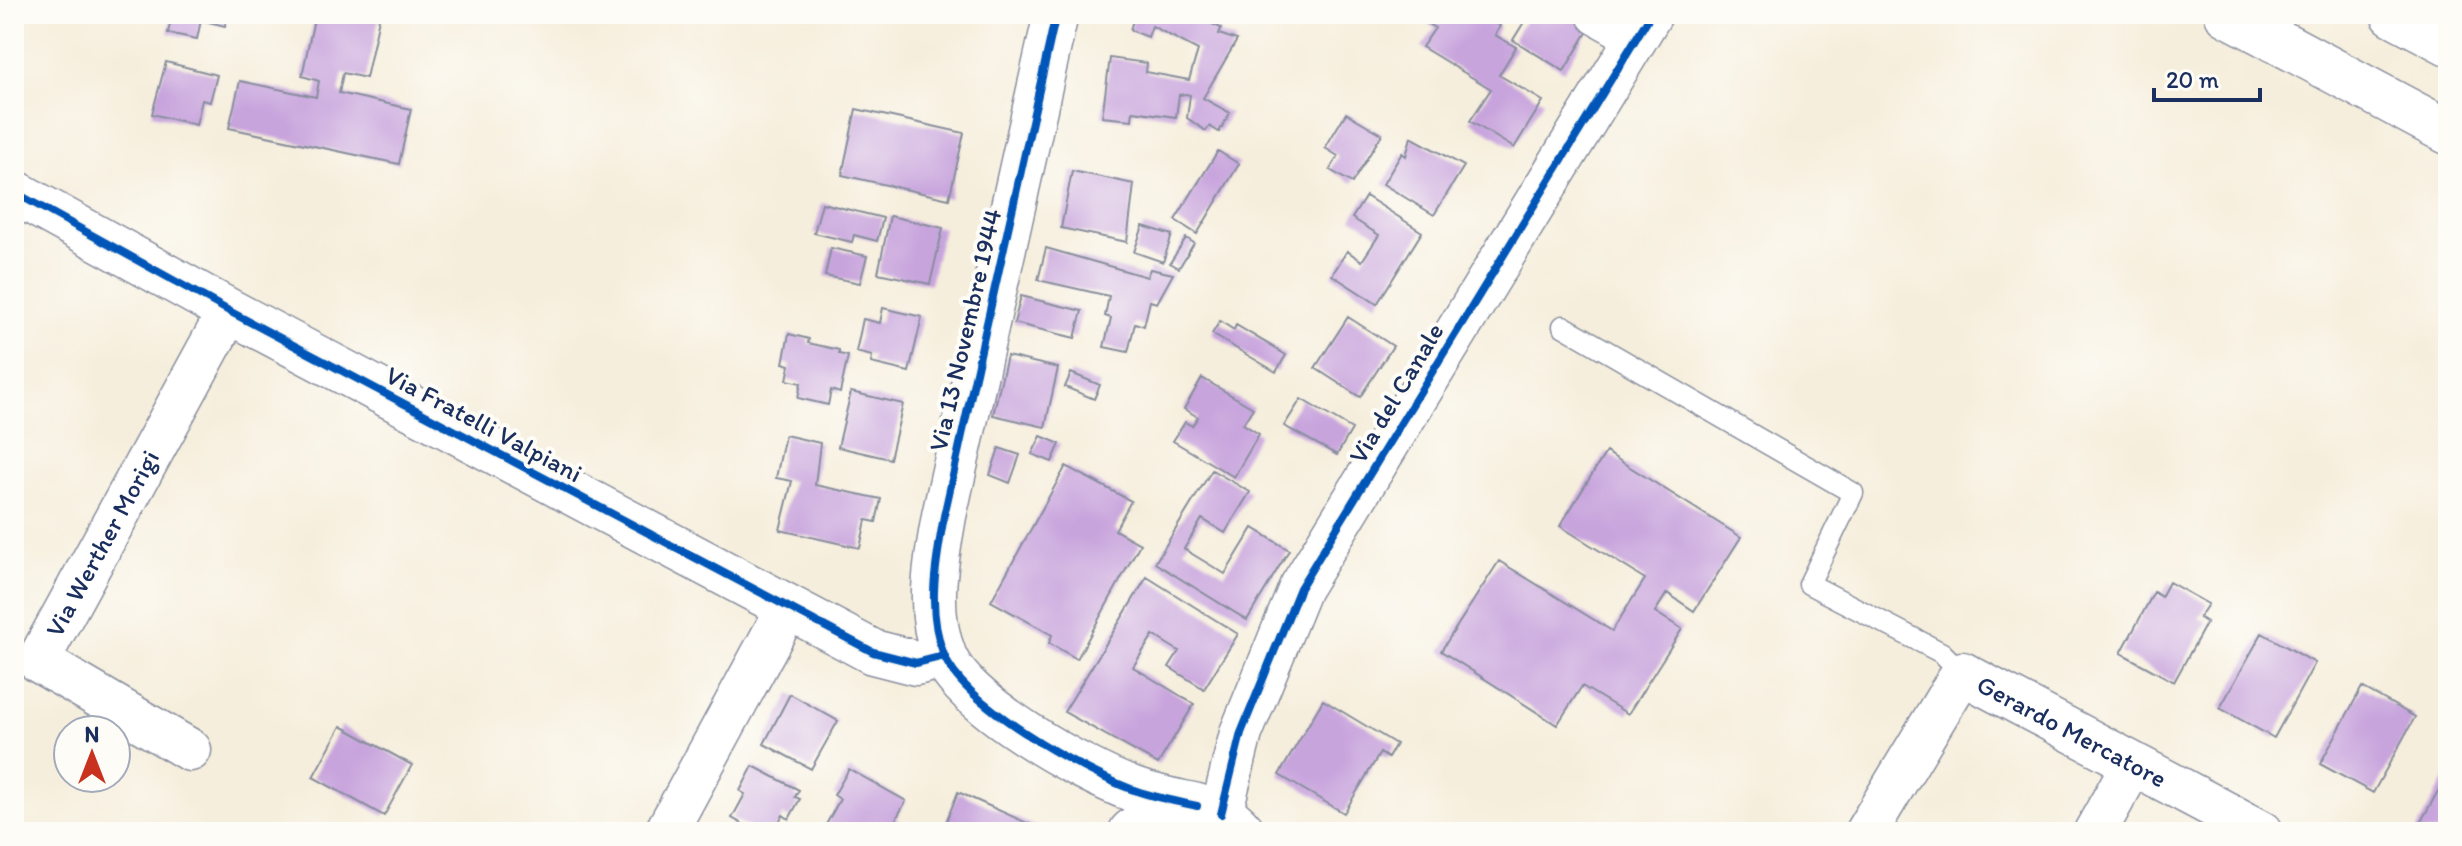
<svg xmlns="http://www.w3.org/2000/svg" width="2462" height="846" font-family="Itim,sans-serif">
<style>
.building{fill:#c8a4dd}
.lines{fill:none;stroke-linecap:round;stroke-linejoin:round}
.service-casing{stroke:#888e9d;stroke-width:23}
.minor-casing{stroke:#888e9d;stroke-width:45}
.tertiary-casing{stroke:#888e9d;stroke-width:47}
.motorway-casing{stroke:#888e9d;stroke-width:47}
.service{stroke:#fff;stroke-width:20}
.minor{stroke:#fff;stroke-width:42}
.tertiary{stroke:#fff;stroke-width:44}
.motorway{stroke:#fff;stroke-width:44}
.cycleway-casing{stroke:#fdfcf7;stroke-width:13}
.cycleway{stroke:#0057b8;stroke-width:8}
.labels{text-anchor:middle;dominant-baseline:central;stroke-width:8;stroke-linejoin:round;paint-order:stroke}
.street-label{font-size:26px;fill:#1b2f5e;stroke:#fdfcf7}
</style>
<rect width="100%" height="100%" fill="#fdfcf7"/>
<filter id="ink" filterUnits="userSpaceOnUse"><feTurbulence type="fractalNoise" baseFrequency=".0125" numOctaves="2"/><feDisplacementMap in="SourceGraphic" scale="16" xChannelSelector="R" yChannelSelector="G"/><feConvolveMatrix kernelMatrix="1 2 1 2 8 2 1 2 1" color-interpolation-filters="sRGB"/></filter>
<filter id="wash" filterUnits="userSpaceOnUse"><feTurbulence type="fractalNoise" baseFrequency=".006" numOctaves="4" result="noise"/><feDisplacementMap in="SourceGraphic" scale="32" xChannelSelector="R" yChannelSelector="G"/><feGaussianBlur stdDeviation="1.8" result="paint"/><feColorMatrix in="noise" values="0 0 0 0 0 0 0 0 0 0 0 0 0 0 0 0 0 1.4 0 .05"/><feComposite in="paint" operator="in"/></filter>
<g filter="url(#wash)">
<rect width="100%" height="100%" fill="#f6eedc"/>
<g id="blocks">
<path class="building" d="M 172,14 L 227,14 L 225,26 L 201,20 L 197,39 L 168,33 Z
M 315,14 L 380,14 L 366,78 L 343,73 L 339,93 L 411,109 L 399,164 L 229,128 L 240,81 L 316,97 L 319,81 L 302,76 Z
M 1135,14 L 1191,14 L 1221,28 L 1219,34 L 1237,40 L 1203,98 L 1230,113 L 1219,132 L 1209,126 L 1206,131 L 1187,118 L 1190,95 L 1186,94 L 1179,95 L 1176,117 L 1133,111 L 1132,120 L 1102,117 L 1110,58 L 1147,63 L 1146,72 L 1189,80 L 1198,50 L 1152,26 L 1148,37 L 1130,30 Z
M 1429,14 L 1484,14 L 1500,26 L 1495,35 L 1516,47 L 1499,75 L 1543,101 L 1514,148 L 1470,121 L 1491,89 L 1422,47 L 1435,28 L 1424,22 Z
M 1529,14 L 1575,14 L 1592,24 L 1564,71 L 1513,40 Z
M 166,62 L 217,75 L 210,102 L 202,100 L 196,125 L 152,114 Z
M 856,109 L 964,133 L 949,199 L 842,175 Z
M 1346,113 L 1382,134 L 1352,183 L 1330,170 L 1338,156 L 1325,148 Z
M 1411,137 L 1464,166 L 1434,215 L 1383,184 L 1402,153 L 1406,156 Z
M 1218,151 L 1239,164 L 1197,234 L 1175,220 Z
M 1072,171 L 1134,184 L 1127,242 L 1061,228 Z
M 1366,196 L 1422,232 L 1377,304 L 1332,275 L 1347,251 L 1362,261 L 1379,235 L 1352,218 Z
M 822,203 L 883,218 L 877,241 L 854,235 L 852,242 L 814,233 Z
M 890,216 L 943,228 L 930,284 L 878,273 Z
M 1143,226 L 1172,235 L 1163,262 L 1134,252 Z
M 1186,238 L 1194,243 L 1179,268 L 1170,263 Z
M 831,248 L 867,256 L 860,283 L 825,276 Z
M 1046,248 L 1147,277 L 1150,269 L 1173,274 L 1157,303 L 1150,301 L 1144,326 L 1135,323 L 1128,352 L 1104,347 L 1111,318 L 1105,316 L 1109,296 L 1038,280 Z
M 1021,296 L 1082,311 L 1075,338 L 1014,323 Z
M 883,308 L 922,317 L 909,372 L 871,363 L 872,356 L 856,352 L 863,319 L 880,323 Z
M 1348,317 L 1393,346 L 1360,397 L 1315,368 Z
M 1220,321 L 1234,330 L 1236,325 L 1286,355 L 1276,372 L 1212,334 Z
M 789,334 L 809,339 L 808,343 L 839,350 L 839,354 L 848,356 L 840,393 L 831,390 L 828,405 L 798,398 L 801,383 L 787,380 L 790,365 L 783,363 Z
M 1007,356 L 1058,368 L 1045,427 L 993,415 Z
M 1071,373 L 1100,385 L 1094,399 L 1065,387 Z
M 1202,378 L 1253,408 L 1243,424 L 1259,434 L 1234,477 L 1173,441 L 1185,422 L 1192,426 L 1198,417 L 1184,409 Z
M 851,392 L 903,404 L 890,459 L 838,447 Z
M 1301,399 L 1352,429 L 1337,455 L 1284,426 Z
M 785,435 L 820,443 L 815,485 L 881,499 L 876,522 L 866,520 L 860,548 L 780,530 L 792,481 L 776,478 Z
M 1041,436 L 1060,444 L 1052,462 L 1032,454 Z
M 999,448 L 1020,455 L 1010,483 L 990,475 Z
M 1606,452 L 1741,537 L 1694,611 L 1667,593 L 1655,612 L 1682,629 L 1628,714 L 1582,686 L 1557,725 L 1441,651 L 1499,561 L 1612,631 L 1645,579 L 1560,526 Z
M 1066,466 L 1131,501 L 1115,530 L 1140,544 L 1077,659 L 1049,643 L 1052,635 L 991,601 Z
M 1212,470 L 1250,492 L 1225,533 L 1202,519 L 1184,549 L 1225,574 L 1253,528 L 1289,550 L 1247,620 L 1155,563 Z
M 1147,577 L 1238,634 L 1204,689 L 1169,667 L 1179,651 L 1169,645 L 1153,635 L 1133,667 L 1194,704 L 1158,764 L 1064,712 Z
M 2169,582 L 2208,604 L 2199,618 L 2207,622 L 2174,682 L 2121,653 L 2154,592 L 2161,597 Z
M 2262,633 L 2315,663 L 2274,738 L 2220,708 Z
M 2362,687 L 2415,717 L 2373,793 L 2320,764 Z
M 790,694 L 838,721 L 811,769 L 764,744 Z
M 1323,700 L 1396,744 L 1388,758 L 1380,753 L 1344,813 L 1279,775 Z
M 341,726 L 412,765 L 384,816 L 313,777 Z
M 753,766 L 799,790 L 795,797 L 800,799 L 789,819 L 783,815 L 774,832 L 757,832 L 732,818 L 745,794 L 740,791 Z
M 849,769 L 906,801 L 896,819 L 909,827 L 906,832 L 822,832 L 840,799 L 834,795 Z
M 2448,774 L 2448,832 L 2415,832 L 2442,784 Z
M 958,792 L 987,805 L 1047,832 L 942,832 Z"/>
</g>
</g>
<g filter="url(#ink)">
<use href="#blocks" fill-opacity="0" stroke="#888e9d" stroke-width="2"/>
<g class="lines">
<g class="service-casing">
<path id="service" d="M 1563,326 L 1853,493 L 1809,584 L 1942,653 L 1962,673"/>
</g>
<g class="minor-casing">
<g id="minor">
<path d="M 1598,14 L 1637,36"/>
<path id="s1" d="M 190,750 L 38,661 L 229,311"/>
<path d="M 1221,814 L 1241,733 L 1300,588 L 1651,14"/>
<path d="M 666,832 L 788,607"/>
<path id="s2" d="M 1866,832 L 1962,673 L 2262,832"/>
<path d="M 2095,832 L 2133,764"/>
</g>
</g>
<g class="tertiary-casing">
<path id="tertiary" d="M 1056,14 L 944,516 C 936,562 926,610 944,655 C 962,704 1083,771 1131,789 C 1152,797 1175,801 1197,806
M 14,192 L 229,311 L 873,652 L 916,663 L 944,656
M 1131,832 C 1163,803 1213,794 1243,832"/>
</g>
<g class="motorway-casing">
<path id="motorway" d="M 2227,14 L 2448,132
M 2393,14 L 2448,43"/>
</g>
<use href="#service" class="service"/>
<use href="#minor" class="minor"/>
<use href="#tertiary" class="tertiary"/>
<use href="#motorway" class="motorway"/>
<g class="cycleway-casing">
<path id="cycleway" d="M 1056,14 L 944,516 C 936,562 926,610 944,655 C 962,704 1083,771 1131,789 C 1152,797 1175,801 1197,806
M 14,192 L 229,311 L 873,652 L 916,663 L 944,656
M 1221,814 L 1241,733 L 1300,588 L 1651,14"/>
</g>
<use href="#cycleway" class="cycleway"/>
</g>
</g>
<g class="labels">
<g class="street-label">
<text transform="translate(965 330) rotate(-77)">Via 13 Novembre 1944</text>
<text transform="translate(1396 393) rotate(-59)">Via del Canale</text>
<text transform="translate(484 424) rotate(28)">Via Fratelli Valpiani</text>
<text stroke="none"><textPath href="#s1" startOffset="310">Via Werther Morigi</textPath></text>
<text stroke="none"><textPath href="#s2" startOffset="310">Gerardo Mercatore</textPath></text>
</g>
</g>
<rect width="2462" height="846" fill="none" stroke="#fdfcf7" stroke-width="48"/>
<g transform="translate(92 754)"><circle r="38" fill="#fdfcf7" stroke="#a3aaba" stroke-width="2"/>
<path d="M0-6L14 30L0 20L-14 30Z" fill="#c8321e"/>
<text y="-12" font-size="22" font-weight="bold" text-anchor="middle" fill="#1b2f5e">N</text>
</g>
<path d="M2154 88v12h106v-12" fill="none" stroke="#1b2f5e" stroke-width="4"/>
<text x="2166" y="88" font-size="24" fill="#1b2f5e" stroke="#fdfcf7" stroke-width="6" paint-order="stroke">20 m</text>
</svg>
